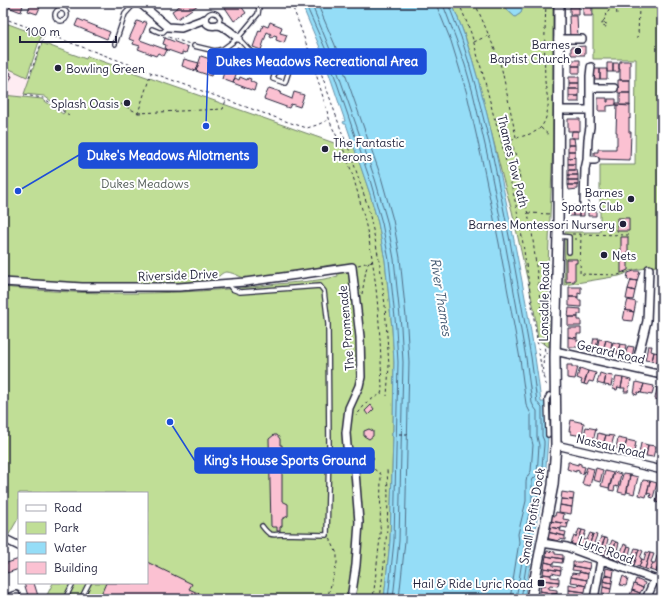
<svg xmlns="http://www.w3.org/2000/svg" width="665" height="602" font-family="Delius,sans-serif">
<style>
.built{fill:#feecf2}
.green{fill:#c0de96;stroke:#718068}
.water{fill:#95ddf7;stroke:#6792ac}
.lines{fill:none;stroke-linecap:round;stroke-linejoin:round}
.shore{stroke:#506d86;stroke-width:1}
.building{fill:#fbc1d2;stroke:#22223b}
.service-casing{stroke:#22223b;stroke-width:6}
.minor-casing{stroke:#22223b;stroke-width:10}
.secondary-casing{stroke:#22223b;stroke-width:12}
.path{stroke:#22223b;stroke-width:1;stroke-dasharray:3 3;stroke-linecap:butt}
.service{stroke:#fff;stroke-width:3.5}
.minor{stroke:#fff;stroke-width:7}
.secondary{stroke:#fff;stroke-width:9}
.poi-dot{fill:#22223b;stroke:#fff;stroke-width:1.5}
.labels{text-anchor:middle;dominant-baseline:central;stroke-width:4;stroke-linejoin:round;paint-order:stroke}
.poi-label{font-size:12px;fill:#22223b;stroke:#fff;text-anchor:end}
.street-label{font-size:12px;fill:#22223b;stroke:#fff}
.park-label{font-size:12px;fill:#515a56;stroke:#fff}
.water-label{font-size:13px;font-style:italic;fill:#445a73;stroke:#fff}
.leader{fill:none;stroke:#1d4ed8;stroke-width:1.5}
.callout-dot{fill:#1d4ed8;stroke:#fff;stroke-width:1.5}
.callout{fill:#1d4ed8;stroke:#1d4ed8;stroke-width:1.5}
.callout-label{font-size:13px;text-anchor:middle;font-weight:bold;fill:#fff}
</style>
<rect width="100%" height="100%" fill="#fff"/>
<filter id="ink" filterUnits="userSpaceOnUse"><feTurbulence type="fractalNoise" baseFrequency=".025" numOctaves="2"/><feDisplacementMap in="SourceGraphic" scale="8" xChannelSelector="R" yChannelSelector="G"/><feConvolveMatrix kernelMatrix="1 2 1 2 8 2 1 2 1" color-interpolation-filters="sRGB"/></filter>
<g filter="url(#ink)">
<path class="built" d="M 3,22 L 41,36 L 27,76 L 30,78 L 23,97 L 3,95 Z"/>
<path class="green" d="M 452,3 L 500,3 L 515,17 L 521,13 L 524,3 L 553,3 L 553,144 L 548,266 L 549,347 L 538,340 L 534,309 L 512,211 L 503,179 L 481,91 L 473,62 L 465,36 Z
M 593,3 L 662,3 L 662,265 L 629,271 L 625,274 L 619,276 L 564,285 L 565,232 L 600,232 L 600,165 L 635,165 L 636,59 L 593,59 Z
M 3,22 L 41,36 L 27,77 L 3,66 Z
M 42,43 L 86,59 L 87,56 L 337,144 L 352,140 L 370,194 L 378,223 L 385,260 L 392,328 L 394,362 L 393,431 L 392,432 L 392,436 L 393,436 L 390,541 L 384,599 L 45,599 L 53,583 L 147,583 L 147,493 L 19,493 L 19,517 L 8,536 L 3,534 L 3,287 C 91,296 181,295 269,285 C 292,282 316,282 338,276 L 336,264 C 307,269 276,277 246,278 C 243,278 241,277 237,275 C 224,270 224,271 214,281 L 149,284 L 81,284 L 3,279 L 3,95 L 42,99 L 63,114 L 65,111 L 44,96 L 24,94 Z"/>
<path class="water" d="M 301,3 L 452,3 C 456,14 461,25 465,37 C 485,96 497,158 510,220 C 522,280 534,341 541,402 L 545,402 L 546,437 L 548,437 L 545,482 L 541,483 L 541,502 L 533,537 L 535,538 L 524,599 L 384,599 L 390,541 L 393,437 L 392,436 L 392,432 L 393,431 L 394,362 L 392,328 L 385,260 L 378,223 L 370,194 L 346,124 L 344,124 L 343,122 L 345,121 L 321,50 Z
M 500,3 L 524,3 L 521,13 L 515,17 Z"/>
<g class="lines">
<path class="shore" d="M 305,3 L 325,48 L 370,180 L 382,223 L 389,260 L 396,328 L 398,362 L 394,541 L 388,599
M 311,3 L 329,47 L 375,179 L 387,221 L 394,259 L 401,327 L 403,362 L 399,541 L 393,599
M 317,3 L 335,45 L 381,177 L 393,220 L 400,258 L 407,327 L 409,362 L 405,541 L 399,599
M 437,3 L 438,9 L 451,41 L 459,67 L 467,94 L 482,160 L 499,243 L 520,359 L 526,404 L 531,414 L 531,437 L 533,445 L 531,471 L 527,477 L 526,482 L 526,501 L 518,534 L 519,542 L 510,599
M 443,3 L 444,7 L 456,39 L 465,65 L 473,93 L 488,158 L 505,242 L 526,358 L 532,403 L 534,407 L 537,411 L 537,437 L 539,445 L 537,475 L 533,479 L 532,482 L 532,501 L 524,535 L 525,542 L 516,599
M 448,3 L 449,6 L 461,37 L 469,63 L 477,92 L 493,157 L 510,241 L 531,357 L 537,402 L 542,408 L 542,436 L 544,441 L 544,445 L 541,478 L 538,481 L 537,483 L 537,502 L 529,536 L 530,541 L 521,599"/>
</g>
<path class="building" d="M 3,3 L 19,3 L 23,5 L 21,12 L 3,5 Z
M 31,3 L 42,3 L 37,14 L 28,11 Z
M 184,3 L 201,3 L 177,19 L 172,11 Z
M 222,3 L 239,3 L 246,13 L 234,21 Z
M 570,7 L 579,7 L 579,15 L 570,15 Z
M 583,7 L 592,7 L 592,16 L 583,16 Z
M 569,16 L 577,16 L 578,38 L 570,38 Z
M 78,19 L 110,32 L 107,39 L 75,26 Z
M 137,21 L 143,23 L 144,21 L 147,23 L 140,40 L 167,50 L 164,56 L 158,53 L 156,56 L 138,49 L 140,46 L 133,44 L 134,41 L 129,39 Z
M 270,22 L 282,27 L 280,33 L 287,35 L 284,43 L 276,40 L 277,36 L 274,35 L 272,38 L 270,37 L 271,34 L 267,32 L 261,50 L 253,47 L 259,30 L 261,31 L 263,25 L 268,27 Z
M 165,38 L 188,47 L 186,53 L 182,52 L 182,55 L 165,49 L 166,45 L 163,44 Z
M 585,46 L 585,55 L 571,55 L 571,47 Z
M 237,47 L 246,50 L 244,57 L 235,54 Z
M 231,53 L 242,57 L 233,83 L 222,79 L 224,72 L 226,73 L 232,56 L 230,55 Z
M 201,56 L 216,61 L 211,76 L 196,71 Z
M 184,59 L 199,63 L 196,71 L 182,66 Z
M 572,60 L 580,60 L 580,66 L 572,66 Z
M 620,61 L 630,61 L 630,80 L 620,80 L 620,69 L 619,69 L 619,63 L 620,63 Z
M 607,63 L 613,63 L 613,72 L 607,72 Z
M 613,63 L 619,63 L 619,72 L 613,72 Z
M 572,66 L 580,66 L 580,73 L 572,73 Z
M 3,69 L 11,73 L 10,75 L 12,76 L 9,82 L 3,79 Z
M 594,69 L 600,69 L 600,79 L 594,79 Z
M 600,69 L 607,69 L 607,79 L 600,79 Z
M 240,77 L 247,80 L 248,78 L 251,79 L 250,81 L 256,84 L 254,91 L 233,83 L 235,78 L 239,80 Z
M 569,77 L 579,77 L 579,83 L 569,83 Z
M 618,80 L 630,80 L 630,93 L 618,93 Z
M 569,83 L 579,83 L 579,89 L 569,89 Z
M 269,88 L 281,92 L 280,94 L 292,99 L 294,92 L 304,95 L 300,107 L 291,104 L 289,108 L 264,99 Z
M 569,89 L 579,89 L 579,96 L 569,96 Z
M 620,93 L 630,93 L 630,106 L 616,105 L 616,103 L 620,103 Z
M 569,96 L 579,96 L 579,102 L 569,102 Z
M 598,98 L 607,98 L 607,102 L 608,102 L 608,99 L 616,99 L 616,105 L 607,106 L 607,111 L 598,111 Z
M 617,105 L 630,105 L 630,119 L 629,118 L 629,132 L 631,132 L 630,160 L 598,159 L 598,157 L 594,157 L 594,152 L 598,152 L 598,149 L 616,149 L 616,145 L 617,145 L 617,132 L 616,132 Z
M 568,119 L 580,119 L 580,131 L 568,131 Z
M 572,131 L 578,131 L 578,138 L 571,138 Z
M 568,138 L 574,138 L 575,145 L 568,145 Z
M 568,145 L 575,145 L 575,151 L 568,151 Z
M 568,151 L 575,151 L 575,157 L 568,158 Z
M 575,157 L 575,164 L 568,164 L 568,158 Z
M 568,164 L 575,164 L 575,170 L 568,170 Z
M 568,170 L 577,170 L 578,175 L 568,175 Z
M 568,175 L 578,175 L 578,180 L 568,180 Z
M 568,180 L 578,180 L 578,185 L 568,185 Z
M 568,185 L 578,185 L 578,189 L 569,190 Z
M 569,207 L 573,207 L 573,216 L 569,216 Z
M 573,207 L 579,207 L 579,216 L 573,216 Z
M 579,207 L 584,207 L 584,216 L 579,216 Z
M 588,207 L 596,207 L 596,216 L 588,216 Z
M 617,218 L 629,218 L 629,231 L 617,231 Z
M 621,237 L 628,237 L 628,270 L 621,273 Z
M 566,259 L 577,259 L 577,263 L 575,263 L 575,281 L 566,282 Z
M 634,271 L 640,271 L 637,281 L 627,279 L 628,273 Z
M 631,280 L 637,281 L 635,291 L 628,289 Z
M 569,287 L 581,287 L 581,294 L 578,293 L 578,297 L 569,297 Z
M 628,289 L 635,291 L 633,300 L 626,299 Z
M 569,297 L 578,297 L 578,300 L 581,300 L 581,307 L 569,306 Z
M 628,300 L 636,302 L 634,312 L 625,310 Z
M 569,308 L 581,309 L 581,314 L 578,314 L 578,317 L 568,317 Z
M 625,310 L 634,312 L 632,321 L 623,320 Z
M 568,317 L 578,317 L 578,320 L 581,320 L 581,326 L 568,326 Z
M 568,328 L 581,328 L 581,334 L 577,334 L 577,338 L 568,337 Z
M 568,337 L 577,338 L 577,341 L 580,341 L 580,347 L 568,347 Z
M 594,338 L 598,338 L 596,348 L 592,347 Z
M 599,339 L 606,340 L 603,350 L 597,349 Z
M 606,340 L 612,342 L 610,352 L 603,350 Z
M 613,342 L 620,344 L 617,354 L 611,352 Z
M 620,344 L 626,345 L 624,356 L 617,354 Z
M 628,346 L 634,347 L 632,357 L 625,355 Z
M 648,346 L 652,346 L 651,351 L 654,352 L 652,361 L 645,360 Z
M 660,351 L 662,352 L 659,363 L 652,361 L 654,352 L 659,353 Z
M 567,365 L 572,365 L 572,367 L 578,367 L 575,379 L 567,378 Z
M 580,368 L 588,371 L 584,384 L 581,383 L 582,380 L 577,378 Z
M 588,371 L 596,373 L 593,382 L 589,381 L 587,385 L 584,384 Z
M 600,373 L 606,375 L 604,385 L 597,383 Z
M 606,375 L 613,376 L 611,386 L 604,385 Z
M 616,377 L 623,378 L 621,388 L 618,387 L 617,390 L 613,389 Z
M 623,378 L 631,380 L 628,392 L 624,392 L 625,388 L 621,388 Z
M 636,382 L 644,384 L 641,393 L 638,392 L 637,395 L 634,394 Z
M 644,384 L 654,386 L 652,395 L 641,393 Z
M 657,387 L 662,388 L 662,398 L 659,397 L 659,400 L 655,399 Z
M 371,405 L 374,409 L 368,415 L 365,411 Z
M 571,420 L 584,423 L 582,436 L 571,434 L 571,431 L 569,431 Z
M 586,427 L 596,429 L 593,441 L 583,439 Z
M 369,429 L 373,431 L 373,436 L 369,439 L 364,436 L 364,431 Z
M 598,433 L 606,435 L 603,445 L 596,444 Z
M 274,435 L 277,435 L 280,439 L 280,445 L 282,445 L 282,450 L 280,450 L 280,467 L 282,469 L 282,501 L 288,504 L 288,516 L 282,519 L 282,526 L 280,527 L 280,531 L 277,531 L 277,527 L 272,527 L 271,526 L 269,439 Z
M 606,435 L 614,436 L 611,447 L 603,445 Z
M 618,438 L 627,440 L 624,450 L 616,448 Z
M 627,440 L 636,442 L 634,452 L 624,450 Z
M 641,443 L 648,445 L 646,456 L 639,454 Z
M 648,445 L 656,446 L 653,457 L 646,456 Z
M 368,452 L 374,458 L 370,462 L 365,456 Z
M 568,462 L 570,462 L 571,463 L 578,465 L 578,463 L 581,464 L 581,466 L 585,467 L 583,474 L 579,473 L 579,471 L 576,470 L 576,472 L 567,469 L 568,465 Z
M 587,467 L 594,469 L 590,486 L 582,484 Z
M 596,468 L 603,470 L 600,482 L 593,480 Z
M 605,471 L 613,473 L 609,488 L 601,486 Z
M 614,472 L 621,474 L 618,487 L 615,486 L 614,491 L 609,490 Z
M 623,474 L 630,475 L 626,494 L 618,492 Z
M 630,475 L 638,477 L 634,494 L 627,492 Z
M 643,480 L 650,481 L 646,497 L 639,495 Z
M 650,481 L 657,483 L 653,498 L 650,497 L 651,494 L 647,493 Z
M 660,484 L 662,484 L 662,504 L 656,502 Z
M 562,492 L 574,494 L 573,500 L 561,499 Z
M 561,499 L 573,500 L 572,507 L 560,505 Z
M 560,505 L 572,507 L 571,514 L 559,512 Z
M 556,512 L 564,514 L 563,519 L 569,520 L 568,524 L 550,521 L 551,515 L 555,516 Z
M 550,521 L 568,524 L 567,528 L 561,527 L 561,529 L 549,527 Z
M 549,527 L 561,529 L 560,531 L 566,532 L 565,536 L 547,532 Z
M 579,529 L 582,530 L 577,545 L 571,544 L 574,536 L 576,537 Z
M 582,530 L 586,531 L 583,539 L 585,540 L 583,547 L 577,545 Z
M 547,532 L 565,536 L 565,540 L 559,539 L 558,541 L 546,538 Z
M 590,533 L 593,534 L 588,549 L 583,547 L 585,540 L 587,540 Z
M 593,534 L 597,535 L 594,543 L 596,544 L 594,551 L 588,549 Z
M 601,537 L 605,538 L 599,553 L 594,551 L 596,544 L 598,544 Z
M 605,538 L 608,539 L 606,547 L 607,547 L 605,555 L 599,553 Z
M 612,540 L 616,542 L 610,557 L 605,555 L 607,547 L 609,548 Z
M 616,542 L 619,543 L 617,550 L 619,551 L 616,559 L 610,557 Z
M 624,544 L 628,546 L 622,561 L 617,559 L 619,551 L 621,552 Z
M 628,546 L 631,547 L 629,555 L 630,555 L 628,563 L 622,561 Z
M 635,548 L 639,549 L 634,565 L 628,563 L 630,555 L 632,556 Z
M 639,549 L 643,551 L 640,558 L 642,559 L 639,567 L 634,565 Z
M 547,551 L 555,552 L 555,554 L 563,555 L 563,559 L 546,556 Z
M 646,552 L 650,553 L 645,569 L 639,567 L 642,559 L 644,560 Z
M 650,553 L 654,554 L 651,562 L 653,563 L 650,570 L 645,569 Z
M 546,556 L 563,559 L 562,563 L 554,562 L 553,564 L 545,562 Z
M 657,556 L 661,557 L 656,572 L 650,570 L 653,563 L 655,563 Z
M 661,557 L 662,557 L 662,574 L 656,572 Z
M 19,559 L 19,569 L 7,573 L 4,564 Z
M 582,561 L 590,563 L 589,569 L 573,566 L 573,562 L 581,562 Z
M 147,562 L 192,584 L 189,589 L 200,594 L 198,597 L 202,599 L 99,599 L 106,583 L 147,583 Z
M 545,562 L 553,564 L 553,566 L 561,567 L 561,571 L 544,568 Z
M 573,566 L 589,569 L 588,574 L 579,572 L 580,571 L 572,570 Z
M 544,568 L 561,571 L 560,575 L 552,573 L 551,575 L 543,574 Z
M 606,568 L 614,570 L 613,577 L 605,575 Z
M 579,572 L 588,574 L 587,580 L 571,577 L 572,573 L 579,574 Z
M 543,574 L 551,575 L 551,577 L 559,578 L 559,582 L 542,580 Z
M 605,575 L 613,577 L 612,583 L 603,581 Z
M 623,576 L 628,579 L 626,586 L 620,585 Z
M 571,577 L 587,580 L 586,586 L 578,584 L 578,583 L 570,582 Z
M 636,579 L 645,583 L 643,588 L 634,584 Z
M 542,580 L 559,582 L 558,586 L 550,585 L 549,587 L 541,585 Z
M 603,581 L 612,583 L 611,589 L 603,587 Z
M 24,583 L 34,583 L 38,596 L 29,599 Z
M 569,584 L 577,586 L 578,584 L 586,586 L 585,592 L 569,590 Z
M 634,584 L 643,588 L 640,593 L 632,590 Z
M 541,585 L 549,587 L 549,589 L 557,590 L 557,594 L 540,591 Z
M 603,587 L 611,589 L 610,594 L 602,593 Z
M 569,590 L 585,592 L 584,597 L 575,596 L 575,595 L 569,594 Z
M 632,590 L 640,593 L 638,599 L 630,595 Z
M 540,591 L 557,594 L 556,598 L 548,596 L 547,598 L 539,597 Z"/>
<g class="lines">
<g class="service-casing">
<path id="service" d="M55 15a6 6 0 1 1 12 0a6 6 0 1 1-12 0Z
M 205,19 C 208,13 212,11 217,14 L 220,18 L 218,25
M 152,29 L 159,32 L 163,32 L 168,27
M 238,38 L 253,54 L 263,61 L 277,66 L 281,54 L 293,58 L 285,83 L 273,79 L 277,66
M 115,44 L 125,14 L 135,3
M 194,46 L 215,51 L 223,49 L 238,38 L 258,14 L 259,7 L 255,3
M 559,236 L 569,237 L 569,252
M 228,284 L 232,289 L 240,292 L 320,286 L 324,291 L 328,324 L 329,448 L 327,535 L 280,534 C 270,536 268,534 262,526
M 548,435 L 547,399 L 549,395
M 65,599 L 73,583
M 81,599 L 89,583"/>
</g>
<g class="minor-casing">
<path id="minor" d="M 140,3 L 168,27 L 181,28 L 205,19 C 206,21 206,23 208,24 C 212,27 214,25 218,25 C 225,26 232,33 238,38
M 558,39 L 582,39
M 590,88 L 614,88
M 558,110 L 590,110 L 590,127 L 588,139 L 587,160 L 595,160
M 590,110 L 590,76 L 591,67
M 584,203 L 585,169 L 587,160
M 3,282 L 82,287 L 179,287 L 245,282 L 297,275 L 352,267 L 360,337 L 361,377 L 359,386 L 349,408 L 346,433 L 347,446 L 355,472 L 359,522 L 356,565 L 351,599
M 555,351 L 662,375
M 635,369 L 647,321 L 649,269
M 556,445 L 662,470
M 3,538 L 19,546
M 542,543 L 567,547 L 662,582
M 5,599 L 16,595
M 594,599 L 601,560
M 646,599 L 655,579"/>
</g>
<g class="secondary-casing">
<path id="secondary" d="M 531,599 L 553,485 L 556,445 L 555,357 L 558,233 L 559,3"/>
</g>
<path class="path" d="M 291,3 C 306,40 318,79 329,118 C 332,130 340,140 344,151 C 350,166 355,182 359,198 C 377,261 380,325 382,390 L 381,394 L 367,402 L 356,416
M 459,3 L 471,33 L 484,78 L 494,117 L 501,140 L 516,205 L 522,237 L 542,373 L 547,387
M 475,3 L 498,57 L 502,70 L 516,137
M 616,5 L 617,15
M 3,18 C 99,53 195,89 291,123 L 307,128 L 317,125 L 328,120
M 604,23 L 607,24 L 606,27 L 602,26 L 602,23 L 604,23 L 603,21 L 605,19 L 604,18 L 606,15 L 605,14 L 609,11 L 609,4 L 616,4 L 616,3
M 163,37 L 164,38 L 168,37 L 190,44
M 636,37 L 638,37 L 639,7 L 649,6 L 649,3
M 474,42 L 489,35
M 308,48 L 317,61 L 341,130 L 350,152 L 368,207 L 375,239 L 380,265 L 385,305 L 389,366 L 387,396
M 29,77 L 45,33
M 24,95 L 43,98 L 69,115
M 121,104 L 138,113 L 151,73
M 138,113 L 223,109 L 226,100
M 495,118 L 500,121 L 503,134 L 511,141 C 520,135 533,136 541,127 C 546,121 547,114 548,107 C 549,98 545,89 545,80 C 544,54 545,29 546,3
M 541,128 L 550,136
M 511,141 L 517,159 L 520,180 L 532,232 L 539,290 L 545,353 L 547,354
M 237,165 L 247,165
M 566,206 L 577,206
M 528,213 L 551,214
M 572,234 L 630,235
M 581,234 L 580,274 L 618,275 L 626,272
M 574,239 L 580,239
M 358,265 L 373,261
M 362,294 L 366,270 L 369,261
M 540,300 L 549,300
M 544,376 L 543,358 L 545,353
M 399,434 L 409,434
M 357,453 L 362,461 L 381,474 L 380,538 L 373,599
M 327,599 L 337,563 L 337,554 L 330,538
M 380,599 C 385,556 390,513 387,470"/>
<use href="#service" class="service"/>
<use href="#minor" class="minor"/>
<use href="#secondary" class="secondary"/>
</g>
</g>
<g class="poi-dot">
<circle cx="578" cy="51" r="4"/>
<circle cx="58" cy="68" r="4"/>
<circle cx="127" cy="103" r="4"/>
<circle cx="325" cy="149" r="4"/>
<circle cx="631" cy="199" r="4"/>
<circle cx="623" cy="224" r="4"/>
<circle cx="604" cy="255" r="4"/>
<rect x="537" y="579" width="8" height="8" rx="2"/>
</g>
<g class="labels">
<g class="poi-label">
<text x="570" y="44">Barnes<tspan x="570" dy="14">Baptist Church</tspan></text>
<text x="66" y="68" text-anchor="start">Bowling Green</text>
<text x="119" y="103">Splash Oasis</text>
<text x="333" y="142" text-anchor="start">The Fantastic<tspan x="333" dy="14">Herons</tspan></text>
<text x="623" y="192">Barnes<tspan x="623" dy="14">Sports Club</tspan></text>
<text x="615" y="224">Barnes Montessori Nursery</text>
<text x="612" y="255" text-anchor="start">Nets</text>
<text x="533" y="583">Hail &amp; Ride Lyric Road</text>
</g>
<g class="street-label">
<text transform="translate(513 161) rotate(76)">Thames Tow Path</text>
<text transform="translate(178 275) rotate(-2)">Riverside Drive</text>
<text transform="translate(544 302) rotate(-89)">Lonsdale Road</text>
<text transform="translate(346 328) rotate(-95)">The Promenade</text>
<text transform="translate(611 352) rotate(13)">Gerard Road</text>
<text transform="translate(611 446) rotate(13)">Nassau Road</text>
<text transform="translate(532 516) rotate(-80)">Small Profits Dock</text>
<text transform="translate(606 550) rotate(20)">Lyric Road</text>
</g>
<g class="park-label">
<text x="145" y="183">Dukes Meadows</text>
</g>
<g class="water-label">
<text transform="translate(441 297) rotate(81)">River Thames</text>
</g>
</g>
<path class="leader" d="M206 126L208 62M18 191L79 155M170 422L195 461"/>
<g class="callout-dot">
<circle cx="206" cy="126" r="4"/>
<circle cx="18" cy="191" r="4"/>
<circle cx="170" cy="422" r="4"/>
</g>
<g class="callout">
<rect x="208" y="49" width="218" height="25" rx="4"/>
<rect x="79" y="143" width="178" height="25" rx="4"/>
<rect x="195" y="448" width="179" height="25" rx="4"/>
</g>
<g class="callout-label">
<text x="317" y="66">Dukes Meadows Recreational Area</text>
<text x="168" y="160">Duke's Meadows Allotments</text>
<text x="285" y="465">King's House Sports Ground</text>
</g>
<rect width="665" height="602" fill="none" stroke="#fff" stroke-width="16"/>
<rect x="8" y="8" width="649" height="586" fill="none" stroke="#22223b" stroke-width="1.5" filter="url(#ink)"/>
<rect x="18" y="492" width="130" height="92" fill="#ffffff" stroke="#a7a7b1"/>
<rect x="26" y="505" width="20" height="6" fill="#ffffff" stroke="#a7a7b1"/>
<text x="54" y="512" font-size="12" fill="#22223b">Road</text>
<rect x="26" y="522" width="20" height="12" fill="#c0de96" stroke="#a7a7b1"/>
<text x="54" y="532" font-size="12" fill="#22223b">Park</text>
<rect x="26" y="542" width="20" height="12" fill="#95ddf7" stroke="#a7a7b1"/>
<text x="54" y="552" font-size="12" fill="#22223b">Water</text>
<rect x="26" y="562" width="20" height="12" fill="#fbc1d2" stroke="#a7a7b1"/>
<text x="54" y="572" font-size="12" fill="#22223b">Building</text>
<path d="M20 36v6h96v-6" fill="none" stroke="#22223b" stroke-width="2"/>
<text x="26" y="36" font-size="12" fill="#22223b" stroke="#ffffff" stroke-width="3" paint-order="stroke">100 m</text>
</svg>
